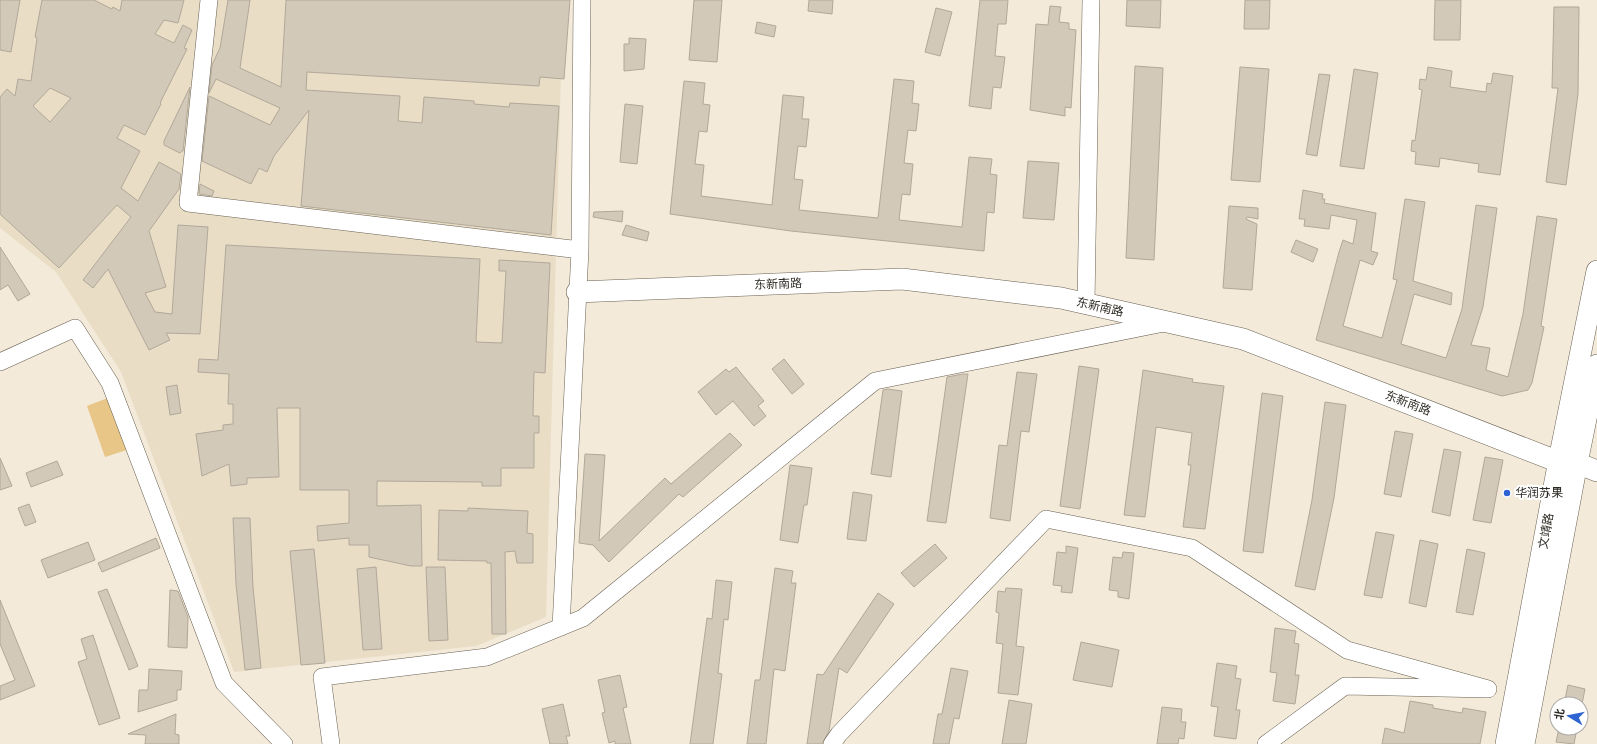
<svg xmlns="http://www.w3.org/2000/svg" width="1597" height="744" font-family="Raleway,'Noto Sans SC',sans-serif">
<style>
.built{fill:#eaddc6}
.green{fill:#e7c687}
.building{fill:#d2c9b9;stroke:#b1a899;fill-rule:evenodd}
.lines{fill:none;stroke-linecap:round;stroke-linejoin:round}
.minor-casing{stroke:#696153;stroke-width:18}
.major-casing{stroke:#696153;stroke-width:22}
.minor{stroke:#fff;stroke-width:17}
.major{stroke:#fff;stroke-width:21}
.poi-dot{fill:#2e63d1;stroke:#fff;stroke-width:1.5}
.labels{text-anchor:middle;dominant-baseline:central;stroke-width:4;stroke-linejoin:round;paint-order:stroke}
.street-label{font-size:12px;fill:#2c2923;stroke:#fff}
.poi-label{font-size:12px;fill:#2c2923;stroke:#fff;text-anchor:start}
</style>
<rect width="100%" height="100%" fill="#f3eada"/>
<path class="built" d="M 0,0 L 563,0 L 546,617 L 476,646 L 234,672 L 121,372 L 56,272 L 0,228 Z"/>
<path class="green" d="M 118,394 L 136,447 L 105,457 L 87,406 Z"/>
<path class="building" d="M 0,0 L 20,0 L 11,52 L 0,50 Z
M 42,0 L 94,0 L 112,9 L 113,7 L 120,11 L 122,0 L 184,0 L 178,23 L 164,20 L 155,34 L 174,43 L 183,25 L 192,30 L 184,48 L 187,49 L 160,103 L 161,104 L 145,135 L 124,125 L 117,138 L 140,151 L 121,188 L 138,201 L 159,162 L 181,174 L 179,189 L 149,231 L 166,287 L 145,293 L 155,312 L 172,314 L 178,225 L 208,227 L 200,334 L 166,333 L 170,340 L 149,350 L 108,269 L 93,288 L 83,280 L 131,217 L 117,205 L 59,268 L 0,214 L 0,97 L 7,89 L 15,96 L 18,79 L 31,81 L 37,38 L 35,37 ZM 50,88 L 71,98 L 50,122 L 33,106 Z
M 228,0 L 250,0 L 240,68 L 281,87 L 286,0 L 570,0 L 564,79 L 540,77 L 539,86 L 307,72 L 306,90 L 400,96 L 398,121 L 422,123 L 424,97 L 474,101 L 474,104 L 509,107 L 510,103 L 559,106 L 551,235 L 301,206 L 309,110 L 274,156 L 267,172 L 259,168 L 251,184 L 202,161 L 209,96 L 270,125 L 280,108 L 216,79 L 209,93 L 212,65 L 220,48 Z
M 694,0 L 722,0 L 717,62 L 689,60 Z
M 809,0 L 833,0 L 832,14 L 808,11 Z
M 980,0 L 1008,0 L 1006,24 L 998,24 L 995,56 L 1005,57 L 1001,88 L 993,87 L 991,109 L 969,106 Z
M 1127,0 L 1161,0 L 1160,28 L 1126,26 Z
M 1245,0 L 1270,0 L 1269,29 L 1244,29 Z
M 1435,0 L 1461,0 L 1460,40 L 1434,40 Z
M 1050,6 L 1061,7 L 1059,22 L 1069,23 L 1069,29 L 1076,30 L 1071,108 L 1065,107 L 1065,116 L 1030,110 L 1036,24 L 1048,25 Z
M 1554,7 L 1579,7 L 1578,94 L 1566,185 L 1546,182 L 1558,88 L 1552,88 Z
M 936,8 L 952,12 L 940,56 L 925,52 Z
M 757,22 L 776,26 L 774,37 L 755,33 Z
M 629,38 L 646,39 L 644,69 L 624,71 L 624,44 L 629,44 Z
M 1135,66 L 1163,68 L 1154,260 L 1126,258 Z
M 1240,67 L 1269,69 L 1260,182 L 1231,180 Z
M 1428,67 L 1452,71 L 1450,87 L 1486,92 L 1487,83 L 1491,84 L 1493,73 L 1513,76 L 1500,175 L 1478,172 L 1479,164 L 1440,158 L 1439,167 L 1415,164 L 1416,152 L 1411,151 L 1412,140 L 1415,141 L 1422,90 L 1419,89 L 1420,79 L 1426,80 Z
M 1354,69 L 1378,73 L 1364,169 L 1340,166 Z
M 1319,74 L 1330,75 L 1317,156 L 1306,154 Z
M 894,79 L 914,81 L 912,103 L 919,104 L 916,131 L 908,130 L 904,163 L 913,164 L 910,195 L 902,194 L 899,220 L 962,227 L 969,157 L 992,159 L 990,174 L 997,175 L 994,213 L 987,212 L 984,251 L 791,231 L 670,214 L 684,81 L 705,83 L 703,104 L 710,105 L 707,132 L 699,131 L 695,164 L 704,165 L 701,196 L 772,205 L 783,95 L 804,97 L 802,119 L 809,119 L 806,147 L 798,146 L 794,179 L 803,180 L 799,210 L 878,218 Z
M 190,87 L 183,151 L 182,151 L 180,153 L 164,145 L 164,141 Z
M 625,104 L 643,106 L 637,164 L 620,162 Z
M 1028,161 L 1059,163 L 1054,220 L 1023,218 Z
M 200,184 L 214,191 L 212,196 L 199,194 Z
M 1303,190 L 1323,194 L 1322,199 L 1325,199 L 1324,203 L 1376,213 L 1371,251 L 1378,253 L 1373,265 L 1360,260 L 1343,326 L 1382,338 L 1397,280 L 1393,279 L 1405,199 L 1425,202 L 1413,281 L 1452,293 L 1451,305 L 1414,294 L 1401,344 L 1446,358 L 1462,309 L 1476,205 L 1497,208 L 1483,307 L 1471,345 L 1490,348 L 1486,370 L 1508,377 L 1523,314 L 1537,216 L 1557,219 L 1541,326 L 1544,327 L 1532,383 L 1528,390 L 1502,396 L 1316,340 L 1339,252 L 1343,240 L 1353,244 L 1357,220 L 1331,215 L 1329,229 L 1304,226 L 1305,219 L 1299,219 Z
M 1229,206 L 1258,208 L 1258,219 L 1247,217 L 1246,219 L 1257,224 L 1252,290 L 1223,288 Z
M 623,211 L 622,222 L 593,217 L 594,212 Z
M 626,225 L 649,232 L 647,241 L 622,235 Z
M 1296,240 L 1318,249 L 1313,262 L 1291,252 Z
M 226,245 L 480,259 L 476,342 L 502,343 L 506,271 L 499,271 L 499,260 L 550,263 L 545,373 L 534,372 L 533,416 L 539,416 L 539,433 L 534,433 L 534,468 L 501,468 L 501,486 L 482,486 L 482,482 L 377,481 L 377,506 L 421,505 L 422,566 L 411,566 L 369,557 L 369,545 L 349,545 L 349,538 L 318,541 L 317,526 L 349,523 L 349,490 L 300,490 L 300,408 L 277,408 L 279,477 L 247,478 L 247,484 L 231,486 L 229,464 L 202,476 L 196,434 L 223,430 L 223,425 L 233,424 L 233,404 L 228,404 L 229,374 L 198,372 L 199,359 L 218,360 Z
M 0,247 L 30,294 L 18,301 L 8,285 L 0,290 Z
M 784,359 L 804,384 L 792,394 L 772,369 Z
M 1079,366 L 1099,369 L 1080,509 L 1060,506 Z
M 736,367 L 764,401 L 758,406 L 766,416 L 754,426 L 733,401 L 716,415 L 698,392 L 726,369 L 729,372 Z
M 1143,370 L 1193,379 L 1192,382 L 1224,386 L 1205,529 L 1183,527 L 1191,465 L 1188,465 L 1192,433 L 1156,427 L 1145,517 L 1124,515 Z
M 1017,372 L 1037,374 L 1029,432 L 1021,431 L 1010,521 L 990,518 L 999,445 L 1007,446 Z
M 963,374 L 968,374 L 946,523 L 927,521 L 947,377 Z
M 177,385 L 181,413 L 170,415 L 166,387 Z
M 888,389 L 902,391 L 891,477 L 871,474 L 883,390 Z
M 1262,393 L 1283,396 L 1263,553 L 1243,551 Z
M 1325,402 L 1346,405 L 1334,498 L 1315,590 L 1295,586 L 1312,500 Z
M 1395,431 L 1413,434 L 1401,497 L 1384,494 Z
M 730,433 L 742,445 L 683,497 L 679,494 L 609,562 L 593,545 L 579,543 L 585,454 L 605,455 L 599,541 L 665,478 L 671,484 Z
M 1444,449 L 1461,452 L 1450,516 L 1432,512 Z
M 1485,457 L 1503,460 L 1491,523 L 1473,520 Z
M 0,458 L 12,486 L 0,490 Z
M 57,461 L 63,475 L 31,487 L 26,473 Z
M 790,465 L 812,468 L 807,505 L 804,505 L 798,543 L 780,540 Z
M 853,492 L 872,495 L 866,541 L 847,539 Z
M 29,504 L 36,522 L 25,526 L 18,508 Z
M 468,508 L 528,511 L 527,533 L 533,534 L 533,563 L 517,563 L 515,551 L 505,552 L 506,634 L 492,634 L 491,563 L 487,563 L 487,561 L 438,560 L 439,510 L 468,511 Z
M 233,518 L 250,518 L 253,587 L 261,668 L 245,670 L 236,584 Z
M 1376,532 L 1394,535 L 1382,598 L 1364,595 Z
M 156,538 L 160,548 L 102,572 L 98,563 Z
M 1420,540 L 1438,544 L 1426,607 L 1409,603 Z
M 88,542 L 95,560 L 48,578 L 41,560 Z
M 935,544 L 947,558 L 914,587 L 901,573 Z
M 1066,546 L 1078,548 L 1072,593 L 1061,592 L 1062,586 L 1053,585 L 1057,552 L 1066,553 Z
M 314,549 L 325,663 L 301,665 L 290,551 Z
M 1467,549 L 1485,553 L 1473,615 L 1456,612 Z
M 1123,552 L 1134,553 L 1129,599 L 1118,597 L 1118,591 L 1109,590 L 1113,557 L 1122,558 Z
M 376,567 L 382,649 L 363,650 L 357,569 Z
M 426,567 L 445,567 L 448,640 L 429,641 Z
M 775,568 L 793,571 L 791,583 L 796,583 L 785,671 L 774,669 L 766,744 L 747,744 L 755,680 L 760,680 Z
M 716,580 L 732,582 L 728,620 L 724,619 L 718,673 L 722,674 L 713,744 L 690,744 L 707,618 L 712,619 Z
M 1006,588 L 1022,589 L 1016,646 L 1024,647 L 1018,695 L 998,693 L 1003,644 L 996,643 L 999,613 L 996,612 L 998,591 L 1005,592 Z
M 107,589 L 138,666 L 129,670 L 98,592 Z
M 170,590 L 178,591 L 188,617 L 187,648 L 168,647 Z
M 878,593 L 894,604 L 847,673 L 839,668 L 829,731 L 822,744 L 807,744 L 817,674 L 823,675 Z
M 0,600 L 35,686 L 0,700 L 0,686 L 15,680 L 0,644 Z
M 1275,628 L 1296,631 L 1294,643 L 1299,644 L 1295,675 L 1299,675 L 1295,704 L 1273,701 L 1277,673 L 1270,672 Z
M 93,635 L 120,718 L 99,725 L 78,662 L 87,659 L 81,639 Z
M 1081,642 L 1119,650 L 1112,687 L 1073,680 Z
M 1217,663 L 1237,666 L 1235,678 L 1241,679 L 1236,710 L 1240,710 L 1236,739 L 1214,736 L 1218,707 L 1211,706 Z
M 951,668 L 968,671 L 959,719 L 954,718 L 949,744 L 933,744 L 938,714 L 942,714 Z
M 149,669 L 182,671 L 181,690 L 177,690 L 177,700 L 138,712 L 139,690 L 148,690 Z
M 620,675 L 627,707 L 623,708 L 631,744 L 615,744 L 615,741 L 609,743 L 602,713 L 605,712 L 598,680 Z
M 1568,685 L 1585,689 L 1582,704 L 1564,704 Z
M 1009,700 L 1032,704 L 1026,744 L 1002,744 Z
M 1410,701 L 1433,705 L 1433,708 L 1462,713 L 1463,708 L 1486,712 L 1480,744 L 1382,744 L 1385,728 L 1404,733 Z
M 563,704 L 570,736 L 566,736 L 568,744 L 550,744 L 542,709 Z
M 1162,707 L 1182,709 L 1181,722 L 1186,722 L 1184,739 L 1179,738 L 1178,744 L 1157,744 Z
M 176,714 L 175,734 L 179,735 L 179,744 L 145,744 L 146,735 L 128,734 Z
M 1559,728 L 1577,728 L 1574,744 L 1556,742 Z"/>
<g class="lines">
<g class="minor-casing">
<path id="minor" d="M 209,0 L 188,203 L 580,250 L 582,0
M 1086,304 L 1091,0
M 0,362 L 75,328 L 110,383 L 224,683 L 284,744
M 561,627 L 580,250
M 331,744 L 322,677 L 487,657 L 583,618 L 875,381 L 1164,323
M 832,744 L 839,734 L 1046,519 L 1192,548 L 1347,650 L 1488,689 L 1345,686 L 1266,744"/>
</g>
<g class="major-casing">
<path id="major" d="M 577,292 L 902,279 L 1061,298 L 1243,339 L 1559,462 L 1577,463 L 1597,471
M 1506,744 L 1559,460 L 1597,271
M 1524,744 L 1577,463 L 1597,365"/>
</g>
<use href="#minor" class="minor"/>
<use href="#major" class="major"/>
</g>
<circle class="poi-dot" cx="1507" cy="493" r="4"/>
<g class="labels">
<g class="street-label">
<text transform="translate(778 284) rotate(-2)">东新南路</text>
<text transform="translate(1100 307) rotate(13)">东新南路</text>
<text transform="translate(1408 403) rotate(21)">东新南路</text>
<text transform="translate(1546 531) rotate(-80)">文靖路</text>
</g>
<g class="poi-label">
<text x="1515" y="493">华润苏果</text>
</g>
</g>
<g transform="translate(1569 716) rotate(280)"><circle r="19" fill="#ffffff" stroke="#aba9a7"/>
<path d="M0-3L7 15L0 10L-7 15Z" fill="#2e63d1"/>
<text y="-6" font-size="11" font-weight="bold" text-anchor="middle" fill="#2c2923">北</text>
</g>
</svg>
